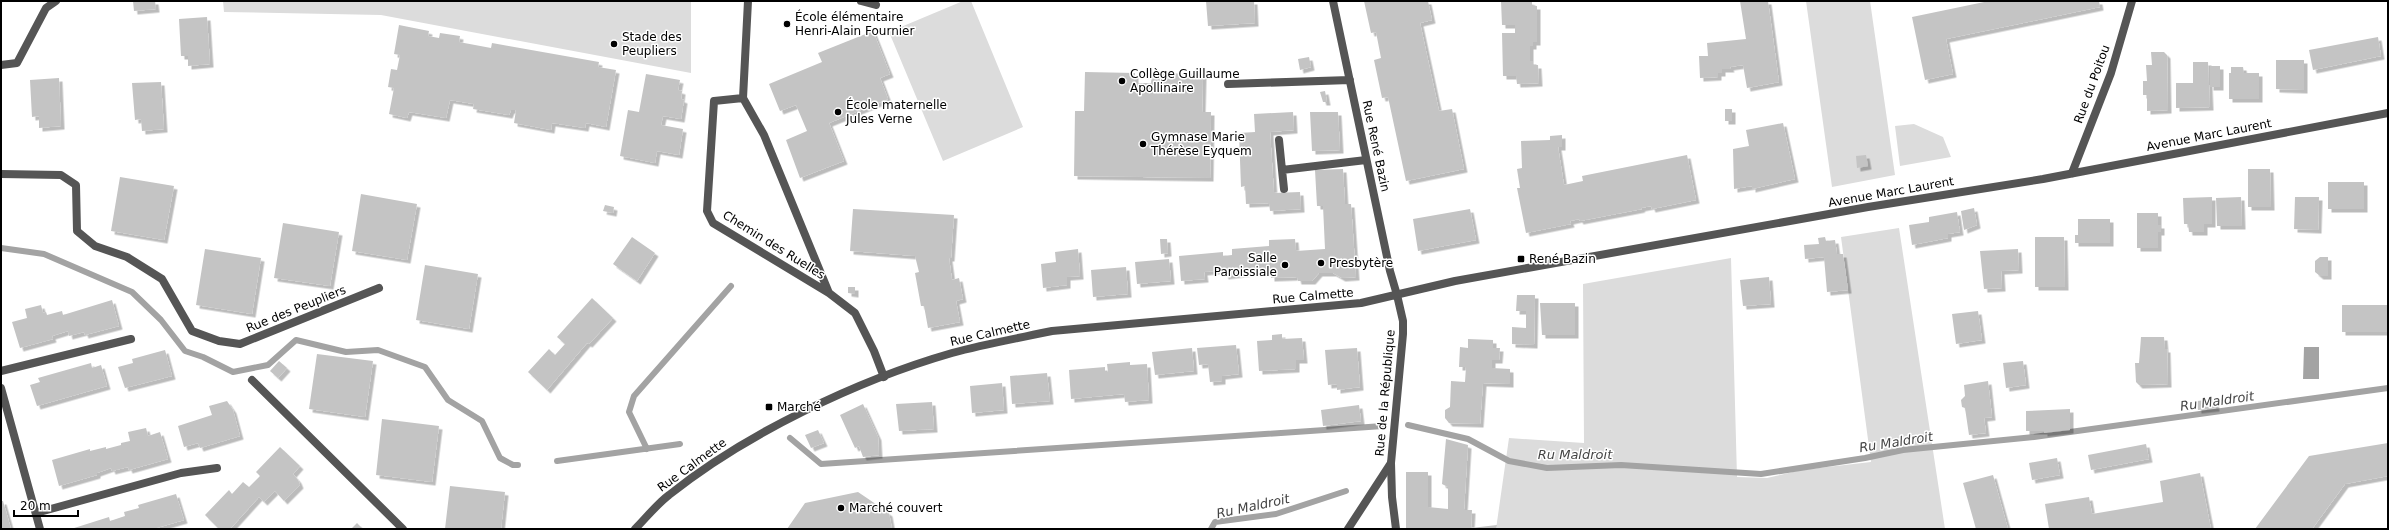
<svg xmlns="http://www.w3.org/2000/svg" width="2389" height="530" font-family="'DejaVu Sans',sans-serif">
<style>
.green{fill:#dcdcdc}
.water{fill:#a3a3a3}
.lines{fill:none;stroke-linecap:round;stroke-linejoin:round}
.stream{stroke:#a3a3a3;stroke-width:6}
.building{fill:#c4c4c4;filter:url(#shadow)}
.minor{stroke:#555;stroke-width:8}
.tertiary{stroke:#555;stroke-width:8}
.poi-dot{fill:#000;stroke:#fff;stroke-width:1.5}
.labels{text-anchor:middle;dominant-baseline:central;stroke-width:3;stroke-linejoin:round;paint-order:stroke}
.poi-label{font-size:12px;fill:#000;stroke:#fff;text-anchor:start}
.street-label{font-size:12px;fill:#000;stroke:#fff}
.water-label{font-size:13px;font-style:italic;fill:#444;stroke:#fff}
</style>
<defs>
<filter id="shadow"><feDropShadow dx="3.5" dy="3.5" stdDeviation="0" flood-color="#0004"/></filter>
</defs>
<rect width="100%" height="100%" fill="#fff"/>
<path class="green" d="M 223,1 L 691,1 L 691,73 L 381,15 L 224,12 Z
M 963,1 L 971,1 L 1023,127 L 943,161 L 889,32 Z
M 1806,1 L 1870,1 L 1895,175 L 1832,187 Z
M 1914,124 L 1943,137 L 1951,157 L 1900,166 L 1895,126 Z
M 1899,228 L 1945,529 L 1496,529 L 1509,438 L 1584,443 L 1583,284 L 1731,258 L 1737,477 L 1767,478 L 1801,470 L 1871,462 L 1841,237 Z"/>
<path class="water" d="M 2304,347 L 2319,347 L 2319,379 L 2303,379 Z"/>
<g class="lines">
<path class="stream" d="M 1,248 L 44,254 L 132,292 L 161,320 L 185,351 L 203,357 L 233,372 L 268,365 L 296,340 L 346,352 L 378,350 L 425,367 L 448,400 L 482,421 L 500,458 L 513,465 L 518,465
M 1408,425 L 1468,439 L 1509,461 L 1547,468 L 1621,465 L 1761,474 L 1865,458 L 1903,450 L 2034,437 L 2388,388
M 790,438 L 821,464 L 1383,426
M 647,449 L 629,412 L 634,396 L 731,286
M 557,461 L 680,444
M 1211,529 L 1215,522 L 1276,514 L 1346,491"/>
</g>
<path class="building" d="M 133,1 L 155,1 L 156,9 L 134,11 Z
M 1206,1 L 1254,1 L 1255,23 L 1208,26 Z
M 1364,1 L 1428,1 L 1432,20 L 1420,23 L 1439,111 L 1452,109 L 1464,169 L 1406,181 L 1388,97 L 1382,98 L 1374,60 L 1381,58 L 1376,32 L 1371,33 Z
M 1501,1 L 1528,1 L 1532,2 L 1532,6 L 1537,6 L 1537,42 L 1533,42 L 1533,46 L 1530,46 L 1530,61 L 1533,61 L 1533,65 L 1538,65 L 1539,83 L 1517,84 L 1516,76 L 1503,76 L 1502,33 L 1515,33 L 1515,25 L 1502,25 Z
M 1740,1 L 1768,1 L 1779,82 L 1747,88 L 1743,65 L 1730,67 L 1731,69 L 1722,69 L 1722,73 L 1718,73 L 1718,77 L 1700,78 L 1699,56 L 1708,56 L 1707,43 L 1746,39 Z
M 1989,1 L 2099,1 L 2100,7 L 1946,39 L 1953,74 L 1925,80 L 1912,17 Z
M 207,17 L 210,64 L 188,66 L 188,56 L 181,56 L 179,19 Z
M 399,25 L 429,31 L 428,36 L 439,38 L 440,33 L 460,36 L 459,42 L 491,48 L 492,43 L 599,62 L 598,67 L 616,70 L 606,127 L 586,123 L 585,128 L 552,123 L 551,130 L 514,123 L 516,110 L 511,110 L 509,115 L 473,109 L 474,104 L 450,100 L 446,118 L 409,112 L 407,118 L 389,114 L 394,88 L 388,87 L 391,69 L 397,70 L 400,55 L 394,54 Z
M 873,31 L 890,74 L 880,78 L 888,99 L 829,123 L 844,161 L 800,178 L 786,140 L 807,131 L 796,105 L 780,111 L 769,84 L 822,62 L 818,53 Z
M 2378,37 L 2381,56 L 2313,70 L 2309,50 Z
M 2151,52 L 2164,52 L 2167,55 L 2168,110 L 2147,111 L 2147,95 L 2143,95 L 2143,81 L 2147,81 L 2146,65 L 2152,65 Z
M 1309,57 L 1311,67 L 1300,70 L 1298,59 Z
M 2276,60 L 2304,60 L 2304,90 L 2276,89 Z
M 2193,62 L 2208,62 L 2210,107 L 2176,108 L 2176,83 L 2193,83 Z
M 2210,66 L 2220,66 L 2220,87 L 2210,87 Z
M 2231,67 L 2243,67 L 2244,73 L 2259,73 L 2259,99 L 2229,99 L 2229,73 L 2231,73 Z
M 1085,72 L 1135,73 L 1135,83 L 1151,83 L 1152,73 L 1203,74 L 1202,112 L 1211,112 L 1210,178 L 1074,176 L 1075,111 L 1084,111 Z
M 646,74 L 680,80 L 678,90 L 682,91 L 681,99 L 684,100 L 681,119 L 663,116 L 661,125 L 683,129 L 679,155 L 657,151 L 655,163 L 620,156 L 628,110 L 639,112 Z
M 59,78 L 61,126 L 39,128 L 39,116 L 32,117 L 30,80 Z
M 161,82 L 164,129 L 142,131 L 141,119 L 135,120 L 132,83 Z
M 1325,91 L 1327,102 L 1323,102 L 1320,92 Z
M 1725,109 L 1732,109 L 1732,121 L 1725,121 Z
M 1293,112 L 1294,130 L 1270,132 L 1274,193 L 1300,192 L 1301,209 L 1270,211 L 1269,203 L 1246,204 L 1245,186 L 1241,187 L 1239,133 L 1255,132 L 1254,114 Z
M 1310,112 L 1338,112 L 1340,150 L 1312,151 Z
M 1783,123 L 1795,179 L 1752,189 L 1752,186 L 1734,189 L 1733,149 L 1749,146 L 1746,130 Z
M 1562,135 L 1562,147 L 1558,147 L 1564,185 L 1583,181 L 1582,176 L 1687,155 L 1696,200 L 1652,209 L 1651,206 L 1641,208 L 1642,209 L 1580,221 L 1579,219 L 1570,221 L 1571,224 L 1526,233 L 1517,188 L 1520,188 L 1517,169 L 1522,168 L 1521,141 L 1550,140 L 1550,136 Z
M 1866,155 L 1868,166 L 1857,168 L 1856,156 Z
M 1343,169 L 1345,204 L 1351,204 L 1356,277 L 1342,278 L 1333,273 L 1319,273 L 1312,281 L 1298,281 L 1297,277 L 1271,278 L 1271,270 L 1225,276 L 1224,270 L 1204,272 L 1205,279 L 1181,281 L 1179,256 L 1223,252 L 1223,256 L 1232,255 L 1232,249 L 1269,246 L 1269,240 L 1295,239 L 1296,251 L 1325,249 L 1323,206 L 1317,206 L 1315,170 Z
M 2248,169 L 2270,169 L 2271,207 L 2248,207 Z
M 120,177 L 174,186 L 164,240 L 111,231 Z
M 2328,182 L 2364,182 L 2364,209 L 2328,209 Z
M 361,194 L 417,204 L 407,260 L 352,251 Z
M 2212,197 L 2212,224 L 2204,224 L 2204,232 L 2189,232 L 2188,224 L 2184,224 L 2183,198 Z
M 2241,197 L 2242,226 L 2217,226 L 2216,198 Z
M 2295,197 L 2319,197 L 2318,230 L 2294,229 Z
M 605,205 L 614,207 L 613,213 L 603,211 Z
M 1974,208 L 1977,225 L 1964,230 L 1961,211 Z
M 853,209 L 954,215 L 951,258 L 949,258 L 952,280 L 959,278 L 963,299 L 956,301 L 960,322 L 928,328 L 924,306 L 921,306 L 915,273 L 919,272 L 915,256 L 850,251 Z
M 1470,209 L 1476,240 L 1418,251 L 1413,219 Z
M 1957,212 L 1960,232 L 1948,234 L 1948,238 L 1912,245 L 1909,225 L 1929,222 L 1929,217 Z
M 2137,213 L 2158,213 L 2158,225 L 2161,225 L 2161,232 L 2158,232 L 2158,248 L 2137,248 Z
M 2078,219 L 2110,219 L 2110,243 L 2075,243 L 2075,235 L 2078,235 Z
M 283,223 L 339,232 L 330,286 L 274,278 Z
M 632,237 L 655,253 L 637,281 L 613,264 Z
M 1825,237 L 1826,241 L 1835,240 L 1837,254 L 1843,254 L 1848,290 L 1827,292 L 1824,257 L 1805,259 L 1804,245 L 1819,244 L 1818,238 Z
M 2035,237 L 2064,237 L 2065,287 L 2035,287 Z
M 1160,239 L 1167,239 L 1168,253 L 1161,254 Z
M 205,249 L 261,258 L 252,314 L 196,305 Z
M 1078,249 L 1080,276 L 1067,277 L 1067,285 L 1043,288 L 1041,264 L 1056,262 L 1055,252 Z
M 2018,249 L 2019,270 L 2001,271 L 2002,288 L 1984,289 L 1980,251 Z
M 2320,257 L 2328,257 L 2328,276 L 2320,276 L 2315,272 L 2315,261 Z
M 1169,259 L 1171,281 L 1137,284 L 1135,262 Z
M 425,265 L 478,274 L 469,329 L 416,320 Z
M 1126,267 L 1128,294 L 1093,297 L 1091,270 Z
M 1769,277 L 1771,304 L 1743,306 L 1740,280 Z
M 848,287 L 855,287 L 855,294 L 848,293 Z
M 1517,295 L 1535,295 L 1534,345 L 1512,344 L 1512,327 L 1526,328 L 1526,311 L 1516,311 Z
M 592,298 L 613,318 L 589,344 L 587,343 L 547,390 L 528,372 L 549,349 L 555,355 L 565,344 L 557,337 Z
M 112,300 L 119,326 L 85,335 L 84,332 L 69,336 L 68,331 L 52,336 L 53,339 L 20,348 L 12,322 L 27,318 L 25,309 L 41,305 L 43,313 L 46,312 L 47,315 L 62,311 L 63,315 Z
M 1540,303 L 1575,303 L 1575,335 L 1542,335 Z
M 2342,305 L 2387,305 L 2387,332 L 2342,332 Z
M 1978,311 L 1982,340 L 1956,344 L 1952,314 Z
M 1282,334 L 1282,339 L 1302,338 L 1304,360 L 1296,360 L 1296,369 L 1259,371 L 1257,341 L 1272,340 L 1272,335 Z
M 2141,337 L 2164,337 L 2165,349 L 2167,349 L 2168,384 L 2139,385 L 2136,382 L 2135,363 L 2139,363 Z
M 1468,339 L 1493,340 L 1493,348 L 1500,348 L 1499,360 L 1492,360 L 1492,368 L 1510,369 L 1510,384 L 1483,383 L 1480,424 L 1449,423 L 1445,418 L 1445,410 L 1450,407 L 1451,381 L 1465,382 L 1466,367 L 1459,367 L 1460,347 L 1468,348 Z
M 1236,345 L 1239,374 L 1222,376 L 1222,381 L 1210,382 L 1208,364 L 1199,365 L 1197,348 Z
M 1192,348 L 1194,371 L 1155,375 L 1152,352 Z
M 1357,348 L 1360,387 L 1337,390 L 1337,384 L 1328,385 L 1325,350 Z
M 165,350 L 172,376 L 125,388 L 118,367 L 133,363 L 132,359 Z
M 317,354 L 373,361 L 365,417 L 309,409 Z
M 279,361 L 287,368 L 278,378 L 270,371 Z
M 2023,361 L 2026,385 L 2006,388 L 2003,363 Z
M 1130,362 L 1130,365 L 1147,364 L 1149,400 L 1125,402 L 1124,394 L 1071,399 L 1069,370 L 1105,367 L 1105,372 L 1108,372 L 1107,364 Z
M 91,363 L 92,368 L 101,365 L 107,386 L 37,406 L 30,385 L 40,382 L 38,378 Z
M 1047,373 L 1050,401 L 1012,404 L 1010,376 Z
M 1988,381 L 1992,417 L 1984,418 L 1986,433 L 1969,435 L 1965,408 L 1962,407 L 1961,400 L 1965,396 L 1964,385 Z
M 1002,383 L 1004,410 L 972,413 L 970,386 Z
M 2215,399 L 2216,408 L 2198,410 L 2197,401 Z
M 227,401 L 233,410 L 240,436 L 200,448 L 198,443 L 184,447 L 178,426 L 212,415 L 209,406 Z
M 932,402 L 934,429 L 899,431 L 896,404 Z
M 863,404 L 878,437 L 879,455 L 863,457 L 859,446 L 855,448 L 840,415 Z
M 1359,405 L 1361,421 L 1323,426 L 1321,410 Z
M 2070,409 L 2070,430 L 2044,433 L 2044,431 L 2026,431 L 2026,411 Z
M 382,419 L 439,426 L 432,482 L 376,475 Z
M 146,428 L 148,436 L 160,432 L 168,459 L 129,470 L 128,467 L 112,471 L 111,468 L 97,473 L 97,475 L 59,486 L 52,460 L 90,449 L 90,451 L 106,447 L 106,449 L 121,445 L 121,443 L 130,441 L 128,432 Z
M 818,430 L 824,443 L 811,448 L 805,435 Z
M 1446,439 L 1468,445 L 1464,510 L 1472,510 L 1471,528 L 1497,525 L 1496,529 L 1406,529 L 1406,472 L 1428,472 L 1428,507 L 1448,509 L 1448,487 L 1442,484 Z
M 2388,443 L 2388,476 L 2345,484 L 2312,529 L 2255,529 L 2309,456 Z
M 2146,444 L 2149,459 L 2091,470 L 2088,455 Z
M 280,447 L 300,466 L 293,474 L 298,480 L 300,485 L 284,501 L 275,491 L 264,502 L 259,497 L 230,529 L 219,529 L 205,515 L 229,490 L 232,494 L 243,482 L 249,487 L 260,476 L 256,472 Z
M 2057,458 L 2060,475 L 2032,480 L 2029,463 Z
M 2200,473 L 2211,529 L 2049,529 L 2045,504 L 2089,497 L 2092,514 L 2163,502 L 2160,481 Z
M 1993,475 L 2008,529 L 1976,529 L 1963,483 Z
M 450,486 L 505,492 L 501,529 L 445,529 Z
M 858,492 L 889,513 L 892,529 L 787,529 L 805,503 Z
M 176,494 L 184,520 L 153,529 L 71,529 L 109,517 L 110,521 L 125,516 L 124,512 L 139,508 L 138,505 Z
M 1,501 L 3,501 L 11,529 L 1,529 Z
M 357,523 L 363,529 L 351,529 Z"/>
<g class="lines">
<path class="minor" d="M 861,1 L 876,5
M 1333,1 L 1390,271 L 1397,295
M 1,65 L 17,63 L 46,8 L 56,1
M 1228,84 L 1350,80
M 743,98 L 764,135 L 829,293 L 713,223 L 707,211 L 714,101 Z
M 743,98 L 748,1
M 1279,140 L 1282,170
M 2072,173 L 2111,73 L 2132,1
M 1,174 L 61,175 L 76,185 L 77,231 L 95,246 L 127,257 L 162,279 L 192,331 L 219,341 L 240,344 L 379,288
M 1284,189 L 1282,170 L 1366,160
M 829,293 L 855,313 L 874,351 L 884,377
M 1,371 L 131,339
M 252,380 L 403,529
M 1,388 L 40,529
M 1391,463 L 1392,497 L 1396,529
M 36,513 L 181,473 L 217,468"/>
<path class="tertiary" d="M 635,529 C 646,518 657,504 669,495 C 745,434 858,380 952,353 C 985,344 1019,338 1052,331 L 1361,303 L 1455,281 L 1868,207 L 2043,179 L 2388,113
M 1348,529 L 1391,463 L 1403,334 L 1403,321 L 1397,295"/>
</g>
<g class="poi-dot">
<circle cx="787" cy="24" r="4"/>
<circle cx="614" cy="44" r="4"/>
<circle cx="1122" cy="81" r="4"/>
<circle cx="838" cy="112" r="4"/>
<circle cx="1143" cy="144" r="4"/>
<rect x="1517" y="255" width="8" height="8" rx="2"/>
<circle cx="1321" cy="263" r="4"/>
<circle cx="1285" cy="265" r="4"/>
<rect x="765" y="403" width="8" height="8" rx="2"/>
<circle cx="841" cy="508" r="4"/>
</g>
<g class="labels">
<g class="poi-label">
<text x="795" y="17">École élémentaire<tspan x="795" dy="14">Henri-Alain Fournier</tspan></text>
<text x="622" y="37">Stade des<tspan x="622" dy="14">Peupliers</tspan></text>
<text x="1130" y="74">Collège Guillaume<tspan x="1130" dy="14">Apollinaire</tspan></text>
<text x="846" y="105">École maternelle<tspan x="846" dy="14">Jules Verne</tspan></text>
<text x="1151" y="137">Gymnase Marie<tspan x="1151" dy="14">Thérèse Eyquem</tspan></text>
<text x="1277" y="258" text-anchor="end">Salle<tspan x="1277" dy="14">Paroissiale</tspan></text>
<text x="1529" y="259">René Bazin</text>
<text x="1329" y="263">Presbytère</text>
<text x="777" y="407">Marché</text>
<text x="849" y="508">Marché couvert</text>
</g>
<g class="street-label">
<text transform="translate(2092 84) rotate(-70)">Rue du Poitou</text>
<text transform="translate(2209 135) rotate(-11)">Avenue Marc Laurent</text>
<text transform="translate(1376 146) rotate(78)">Rue René Bazin</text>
<text transform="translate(1891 192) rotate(-10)">Avenue Marc Laurent</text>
<text transform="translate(774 245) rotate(32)">Chemin des Ruelles</text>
<text transform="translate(1313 296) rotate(-5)">Rue Calmette</text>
<text transform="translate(296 309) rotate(-22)">Rue des Peupliers</text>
<text transform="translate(990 333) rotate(-13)">Rue Calmette</text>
<text transform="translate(1385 393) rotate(-85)">Rue de la République</text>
<text transform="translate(692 465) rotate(-36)">Rue Calmette</text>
</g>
<g class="water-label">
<text transform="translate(2217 401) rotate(-8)">Ru Maldroit</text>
<text transform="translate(1896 442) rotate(-9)">Ru Maldroit</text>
<text x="1575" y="454">Ru Maldroit</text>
<text transform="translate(1253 506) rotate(-12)">Ru Maldroit</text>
</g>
</g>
<rect width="2389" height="530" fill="none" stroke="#000000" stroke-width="4"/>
<path d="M14 510v6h64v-6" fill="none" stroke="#000000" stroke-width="2"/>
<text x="20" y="510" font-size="12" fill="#000000" stroke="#ffffff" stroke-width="3" paint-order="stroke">20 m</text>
</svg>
